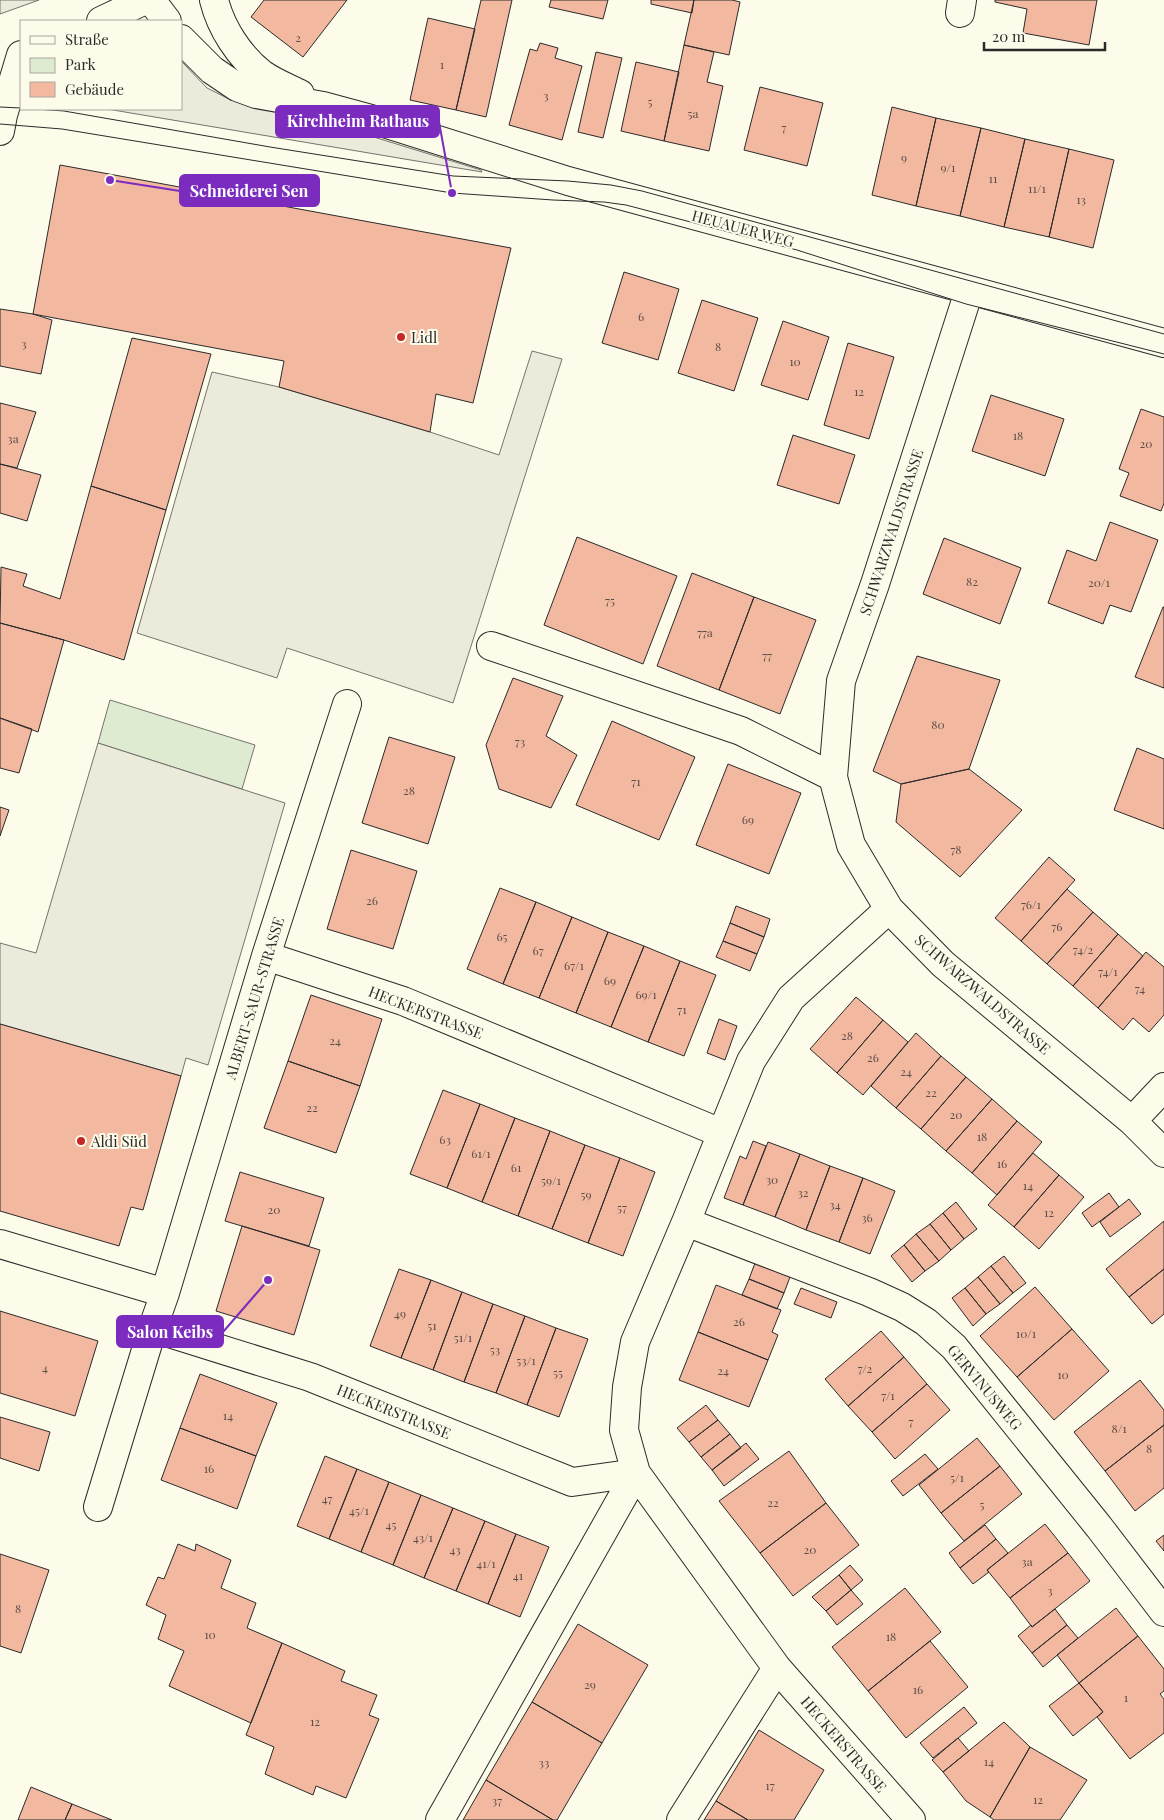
<svg xmlns="http://www.w3.org/2000/svg" width="1164" height="1820" font-family="'Playfair Display',serif">
<style>
.green{fill:#deebd1;stroke:#74746e}
.parking{fill:#eceadb;stroke:#74746e}
.building{fill:#f2b8a0;stroke:#2b2b2b}
.lines{fill:none;stroke-linecap:round;stroke-linejoin:round}
.minor-casing{stroke:#2b2b2b;stroke-width:30}
.tertiary-casing{stroke:#2b2b2b;stroke-width:30}
.minor{stroke:#fdfbea;stroke-width:28}
.tertiary{stroke:#fdfbea;stroke-width:28}
.tram{stroke:#2b2b2b;stroke-width:1}
.poi-dot{fill:#c62828;stroke:#fdfbea;stroke-width:2}
.labels{text-anchor:middle;dominant-baseline:central;stroke-width:4;stroke-linejoin:round;paint-order:stroke}
.number-label{font-size:12px;fill:#5d4e48}
.street-label{font-size:15px;fill:#2b2b2b;stroke:#fdfbea}
.poi-label{font-size:15px;fill:#2b2b2b;stroke:#fdfbea;text-anchor:start}
.leader{fill:none;stroke:#7b2cbf;stroke-width:2}
.callout-dot{fill:#7b2cbf;stroke:#fdfbea;stroke-width:2}
.callout{fill:#7b2cbf;stroke:#7b2cbf;stroke-width:2}
.callout-label{font-size:16px;text-anchor:middle;font-weight:bold;fill:#fff}
</style>
<rect width="100%" height="100%" fill="#fdfbea"/>
<path class="green" d="M 110,700 L 255,745 L 242,789 L 98,743 Z"/>
<path class="parking" d="M 0,0 L 39,0 L 0,14 Z
M 181,61 L 207,88 L 227,98 L 325,122 L 481,170 L 482,172 L 107,109 L 181,109 Z
M 532,351 L 562,359 L 453,703 L 287,648 L 277,678 L 137,633 L 212,372 L 279,387 L 430,432 L 499,455 Z
M 98,743 L 285,803 L 208,1065 L 186,1058 L 181,1076 L 0,1024 L 0,943 L 36,953 Z"/>
<path class="building" d="M 264,0 L 347,0 L 303,57 L 251,17 Z
M 481,0 L 512,0 L 486,117 L 456,110 Z
M 551,0 L 608,0 L 603,19 L 549,7 Z
M 651,0 L 694,0 L 692,13 L 651,4 Z
M 694,0 L 732,0 L 740,2 L 729,55 L 684,45 Z
M 995,0 L 1097,0 L 1089,45 L 1023,33 L 1027,9 L 995,2 Z
M 428,18 L 475,29 L 456,110 L 410,100 Z
M 540,43 L 558,48 L 555,58 L 582,66 L 562,140 L 509,125 L 530,49 L 537,51 Z
M 684,45 L 714,52 L 707,82 L 723,86 L 709,151 L 664,141 Z
M 596,52 L 622,58 L 603,138 L 578,132 Z
M 636,62 L 679,72 L 664,141 L 621,131 Z
M 760,87 L 823,103 L 807,166 L 744,150 Z
M 892,107 L 936,118 L 916,206 L 872,195 Z
M 936,118 L 981,128 L 960,216 L 916,206 Z
M 981,128 L 1025,139 L 1004,227 L 960,216 Z
M 1025,139 L 1069,149 L 1049,237 L 1004,227 Z
M 1069,149 L 1114,160 L 1093,248 L 1049,237 Z
M 60,165 L 511,248 L 473,403 L 436,394 L 430,432 L 279,387 L 284,361 L 33,314 Z
M 624,272 L 679,289 L 658,360 L 602,343 Z
M 702,300 L 758,318 L 734,391 L 678,373 Z
M 0,309 L 33,314 L 52,320 L 41,374 L 0,366 Z
M 783,321 L 829,337 L 808,400 L 761,385 Z
M 132,338 L 211,354 L 166,510 L 91,486 Z
M 848,343 L 894,357 L 869,439 L 824,425 Z
M 991,395 L 1064,419 L 1045,476 L 972,451 Z
M 0,403 L 36,412 L 17,468 L 0,464 Z
M 1141,409 L 1164,417 L 1164,503 L 1161,511 L 1120,496 L 1129,473 L 1119,469 Z
M 793,435 L 855,455 L 839,504 L 777,485 Z
M 0,464 L 41,475 L 27,521 L 0,513 Z
M 91,486 L 166,510 L 124,660 L 64,640 L 0,623 L 1,567 L 27,574 L 23,586 L 60,599 Z
M 1110,522 L 1158,540 L 1131,612 L 1110,605 L 1103,624 L 1048,603 L 1067,550 L 1096,561 Z
M 577,537 L 677,576 L 643,664 L 544,625 Z
M 944,538 L 1021,568 L 1000,624 L 923,594 Z
M 692,573 L 754,597 L 719,690 L 657,666 Z
M 754,597 L 816,620 L 780,714 L 719,690 Z
M 1163,607 L 1164,607 L 1164,688 L 1135,677 Z
M 0,623 L 64,640 L 38,732 L 0,718 Z
M 917,656 L 1000,680 L 969,769 L 901,784 L 873,771 Z
M 513,678 L 563,696 L 546,736 L 577,755 L 551,808 L 499,789 L 486,745 Z
M 0,718 L 32,729 L 19,773 L 0,768 Z
M 612,721 L 695,757 L 659,840 L 576,805 Z
M 389,737 L 455,757 L 428,844 L 362,823 Z
M 1137,748 L 1164,759 L 1164,829 L 1114,810 Z
M 728,764 L 801,793 L 769,874 L 696,845 Z
M 969,769 L 1022,810 L 960,877 L 896,822 L 901,784 Z
M 0,807 L 9,810 L 0,836 Z
M 351,850 L 417,871 L 393,949 L 327,929 Z
M 1049,857 L 1075,880 L 1021,941 L 995,918 Z
M 500,888 L 536,902 L 503,984 L 467,969 Z
M 1067,889 L 1093,912 L 1047,964 L 1021,941 Z
M 536,902 L 572,917 L 539,998 L 503,984 Z
M 736,906 L 770,919 L 764,937 L 730,923 Z
M 1093,912 L 1118,934 L 1073,986 L 1047,964 Z
M 572,917 L 608,932 L 576,1013 L 539,998 Z
M 730,923 L 764,937 L 757,954 L 723,941 Z
M 608,932 L 644,946 L 611,1027 L 576,1013 Z
M 1118,934 L 1143,956 L 1098,1008 L 1073,986 Z
M 723,941 L 757,954 L 750,971 L 716,957 Z
M 644,946 L 680,961 L 648,1042 L 611,1027 Z
M 1146,952 L 1164,967 L 1164,1015 L 1149,1032 L 1133,1018 L 1123,1030 L 1098,1008 Z
M 680,961 L 716,975 L 684,1056 L 648,1042 Z
M 311,995 L 382,1019 L 360,1086 L 288,1061 Z
M 856,997 L 883,1020 L 837,1073 L 810,1049 Z
M 719,1019 L 737,1026 L 725,1060 L 707,1053 Z
M 883,1020 L 908,1042 L 863,1095 L 837,1073 Z
M 0,1024 L 181,1076 L 143,1210 L 131,1207 L 119,1246 L 0,1211 Z
M 916,1033 L 941,1056 L 896,1108 L 871,1086 Z
M 941,1056 L 966,1077 L 921,1129 L 896,1108 Z
M 288,1061 L 360,1086 L 336,1153 L 264,1128 Z
M 966,1077 L 992,1099 L 946,1151 L 921,1129 Z
M 443,1090 L 480,1104 L 447,1188 L 410,1174 Z
M 992,1099 L 1017,1121 L 972,1173 L 946,1151 Z
M 480,1104 L 515,1118 L 482,1202 L 447,1188 Z
M 515,1118 L 550,1131 L 518,1216 L 482,1202 Z
M 1017,1121 L 1042,1142 L 997,1195 L 972,1173 Z
M 550,1131 L 585,1145 L 552,1229 L 518,1216 Z
M 753,1141 L 766,1146 L 743,1205 L 724,1198 L 740,1156 L 746,1159 Z
M 768,1142 L 800,1154 L 775,1217 L 743,1205 Z
M 585,1145 L 620,1158 L 588,1243 L 552,1229 Z
M 1033,1153 L 1059,1175 L 1014,1227 L 988,1205 Z
M 800,1154 L 830,1166 L 806,1230 L 775,1217 Z
M 620,1158 L 655,1172 L 623,1256 L 588,1243 Z
M 830,1166 L 863,1178 L 839,1242 L 806,1230 Z
M 240,1172 L 324,1198 L 309,1246 L 225,1221 Z
M 1059,1175 L 1084,1197 L 1039,1249 L 1014,1227 Z
M 863,1178 L 895,1191 L 870,1254 L 839,1242 Z
M 1109,1193 L 1119,1207 L 1092,1227 L 1082,1213 Z
M 1129,1199 L 1141,1214 L 1110,1237 L 1100,1222 Z
M 956,1202 L 977,1229 L 964,1239 L 943,1213 Z
M 943,1213 L 964,1239 L 951,1250 L 930,1224 Z
M 1164,1221 L 1164,1269 L 1129,1297 L 1106,1269 Z
M 930,1224 L 951,1250 L 939,1261 L 916,1234 Z
M 242,1226 L 320,1250 L 294,1335 L 216,1311 Z
M 916,1234 L 939,1261 L 925,1271 L 904,1245 Z
M 904,1245 L 925,1271 L 912,1282 L 891,1256 Z
M 1004,1256 L 1026,1283 L 1013,1293 L 991,1266 Z
M 755,1263 L 790,1277 L 784,1293 L 749,1279 Z
M 991,1266 L 1013,1293 L 1000,1304 L 978,1277 Z
M 399,1269 L 431,1280 L 401,1358 L 370,1346 Z
M 1164,1269 L 1164,1314 L 1152,1324 L 1129,1297 Z
M 978,1277 L 1000,1304 L 986,1314 L 965,1288 Z
M 749,1279 L 784,1293 L 777,1309 L 742,1295 Z
M 431,1280 L 462,1292 L 433,1370 L 401,1358 Z
M 716,1285 L 781,1310 L 772,1332 L 778,1335 L 768,1360 L 698,1332 Z
M 1035,1287 L 1072,1329 L 1017,1377 L 980,1336 Z
M 801,1288 L 837,1302 L 831,1318 L 794,1304 Z
M 965,1288 L 986,1314 L 973,1326 L 952,1298 Z
M 462,1292 L 493,1304 L 464,1382 L 433,1370 Z
M 493,1304 L 525,1316 L 496,1393 L 464,1382 Z
M 0,1311 L 98,1341 L 75,1416 L 0,1393 Z
M 525,1316 L 556,1328 L 527,1405 L 496,1393 Z
M 556,1328 L 588,1339 L 559,1417 L 527,1405 Z
M 1072,1329 L 1109,1371 L 1054,1420 L 1017,1377 Z
M 881,1331 L 904,1357 L 848,1406 L 825,1379 Z
M 698,1332 L 768,1360 L 749,1407 L 679,1380 Z
M 904,1357 L 927,1384 L 872,1432 L 848,1406 Z
M 200,1374 L 277,1403 L 256,1456 L 180,1428 Z
M 1140,1380 L 1164,1410 L 1164,1425 L 1105,1471 L 1074,1432 Z
M 927,1384 L 950,1410 L 895,1459 L 872,1432 Z
M 706,1405 L 718,1420 L 689,1442 L 677,1428 Z
M 0,1417 L 50,1432 L 39,1471 L 0,1458 Z
M 718,1420 L 730,1434 L 701,1457 L 689,1442 Z
M 1164,1425 L 1164,1488 L 1135,1511 L 1105,1471 Z
M 180,1428 L 256,1456 L 237,1509 L 161,1480 Z
M 730,1434 L 741,1448 L 712,1470 L 701,1457 Z
M 977,1438 L 1000,1466 L 941,1513 L 919,1485 Z
M 746,1443 L 759,1459 L 724,1486 L 712,1470 Z
M 789,1451 L 826,1503 L 760,1553 L 719,1501 Z
M 925,1454 L 938,1469 L 903,1496 L 891,1481 Z
M 325,1456 L 357,1469 L 329,1539 L 297,1526 Z
M 1000,1466 L 1022,1494 L 964,1541 L 941,1513 Z
M 357,1469 L 389,1482 L 361,1552 L 329,1539 Z
M 389,1482 L 421,1495 L 393,1565 L 361,1552 Z
M 421,1495 L 453,1508 L 424,1578 L 393,1565 Z
M 826,1503 L 859,1545 L 793,1596 L 760,1553 Z
M 453,1508 L 485,1521 L 456,1591 L 424,1578 Z
M 485,1521 L 516,1534 L 488,1604 L 456,1591 Z
M 1045,1524 L 1068,1553 L 1010,1598 L 987,1570 Z
M 985,1525 L 996,1539 L 960,1568 L 949,1553 Z
M 516,1534 L 549,1547 L 520,1617 L 488,1604 Z
M 1164,1535 L 1164,1551 L 1156,1541 Z
M 996,1539 L 1008,1553 L 987,1570 L 989,1572 L 973,1584 L 960,1568 Z
M 178,1544 L 195,1551 L 196,1544 L 231,1560 L 221,1588 L 256,1603 L 247,1628 L 282,1643 L 251,1723 L 169,1686 L 184,1651 L 158,1639 L 166,1615 L 146,1605 L 158,1577 L 164,1579 Z
M 1068,1553 L 1090,1581 L 1032,1627 L 1010,1598 Z
M 0,1554 L 49,1570 L 21,1653 L 0,1646 Z
M 850,1565 L 863,1580 L 851,1590 L 839,1575 Z
M 839,1575 L 851,1590 L 826,1611 L 812,1597 Z
M 905,1588 L 941,1632 L 868,1691 L 832,1647 Z
M 851,1590 L 863,1604 L 837,1625 L 826,1611 Z
M 1116,1608 L 1138,1636 L 1079,1683 L 1057,1655 Z
M 1055,1609 L 1067,1625 L 1032,1653 L 1018,1636 L 1031,1625 L 1032,1627 Z
M 578,1624 L 648,1665 L 602,1743 L 532,1702 Z
M 1067,1625 L 1078,1638 L 1043,1667 L 1032,1653 Z
M 1138,1636 L 1164,1669 L 1164,1691 L 1160,1694 L 1164,1699 L 1164,1733 L 1130,1759 L 1097,1717 L 1103,1712 L 1079,1683 Z
M 930,1641 L 968,1687 L 906,1738 L 868,1691 Z
M 282,1643 L 345,1671 L 341,1681 L 377,1695 L 369,1715 L 379,1719 L 346,1798 L 316,1786 L 313,1795 L 265,1774 L 274,1747 L 246,1735 Z
M 1079,1683 L 1103,1712 L 1073,1736 L 1049,1706 Z
M 532,1702 L 602,1743 L 557,1820 L 553,1820 L 486,1780 Z
M 964,1707 L 977,1723 L 933,1758 L 920,1743 Z
M 1004,1722 L 1030,1747 L 990,1817 L 966,1801 L 943,1772 Z
M 759,1730 L 824,1770 L 794,1820 L 748,1820 L 716,1801 Z
M 958,1738 L 969,1751 L 943,1772 L 932,1760 Z
M 1030,1747 L 1087,1780 L 1060,1820 L 994,1820 L 990,1817 Z
M 486,1780 L 553,1820 L 463,1820 Z
M 31,1787 L 72,1804 L 65,1820 L 18,1820 Z
M 716,1801 L 748,1820 L 704,1820 Z
M 72,1804 L 112,1820 L 65,1820 Z"/>
<g class="lines">
<g class="minor-casing">
<path id="minor" d="M 151,0 L 167,21
M 214,0 C 221,28 239,56 262,74 C 273,82 288,88 300,94
M 960,13 L 962,0
M 181,39 L 212,70 L 237,87 L 256,94 L 323,106 L 371,119 L 568,181 L 1164,343
M 969,291 L 875,584 L 841,681 L 833,777 L 851,845 L 889,909 L 943,964 L 1132,1121 L 1164,1153
M 491,646 L 741,731 L 833,777
M 889,909 L 791,998 L 751,1061 L 686,1222 L 635,1342 L 627,1387 L 624,1430 L 636,1473 L 777,1668 L 911,1820
M 266,956 L 403,1001 L 721,1133
M 1132,1121 L 1164,1087
M 686,1222 L 869,1292 L 902,1307 L 926,1322 L 954,1347 L 1099,1527 L 1164,1612
M 0,1244 L 165,1293
M 153,1327 L 172,1334 L 310,1377 L 572,1482 L 636,1473 L 440,1820
M 98,1507 L 153,1327 L 165,1293 L 266,956 L 347,704
M 681,1820 L 777,1668"/>
</g>
<g class="tertiary-casing">
<path id="tertiary" d="M 101,21 L 145,0
M 0,131 L 3,115 L 21,55"/>
</g>
<use href="#minor" class="minor"/>
<use href="#tertiary" class="tertiary"/>
<path class="tram" d="M 0,107 L 21,108
M 36,109 L 64,111 L 270,147 L 453,176 L 568,181 L 611,185 L 642,191 L 1164,334
M 0,124 L 62,129 L 452,193 L 553,200 L 604,202 L 626,205 L 797,250 L 966,304 L 1164,354"/>
</g>
<g class="poi-dot">
<circle cx="401" cy="337" r="5"/>
<circle cx="81" cy="1141" r="5"/>
</g>
<g class="labels">
<g class="number-label">
<text x="298" y="37">2</text>
<text x="442" y="64">1</text>
<text x="546" y="95">3</text>
<text x="650" y="101">5</text>
<text x="693" y="113">5a</text>
<text x="784" y="127">7</text>
<text x="904" y="157">9</text>
<text x="948" y="167">9/1</text>
<text x="993" y="178">11</text>
<text x="1037" y="188">11/1</text>
<text x="1081" y="199">13</text>
<text x="641" y="316">6</text>
<text x="24" y="343">3</text>
<text x="718" y="346">8</text>
<text x="795" y="361">10</text>
<text x="859" y="391">12</text>
<text x="1018" y="435">18</text>
<text x="13" y="438">3a</text>
<text x="1146" y="443">20</text>
<text x="972" y="581">82</text>
<text x="1099" y="582">20/1</text>
<text x="610" y="600">75</text>
<text x="705" y="632">77a</text>
<text x="767" y="655">77</text>
<text x="938" y="724">80</text>
<text x="520" y="741">73</text>
<text x="636" y="781">71</text>
<text x="409" y="790">28</text>
<text x="748" y="819">69</text>
<text x="956" y="849">78</text>
<text x="372" y="900">26</text>
<text x="1031" y="904">76/1</text>
<text x="1057" y="926">76</text>
<text x="502" y="936">65</text>
<text x="1083" y="949">74/2</text>
<text x="538" y="950">67</text>
<text x="574" y="965">67/1</text>
<text x="1108" y="971">74/1</text>
<text x="610" y="980">69</text>
<text x="1140" y="988">74</text>
<text x="646" y="994">69/1</text>
<text x="682" y="1009">71</text>
<text x="847" y="1035">28</text>
<text x="335" y="1040">24</text>
<text x="873" y="1057">26</text>
<text x="906" y="1071">24</text>
<text x="931" y="1092">22</text>
<text x="312" y="1107">22</text>
<text x="956" y="1114">20</text>
<text x="982" y="1136">18</text>
<text x="445" y="1139">63</text>
<text x="481" y="1153">61/1</text>
<text x="1002" y="1163">16</text>
<text x="516" y="1167">61</text>
<text x="772" y="1179">30</text>
<text x="551" y="1180">59/1</text>
<text x="1028" y="1185">14</text>
<text x="803" y="1192">32</text>
<text x="586" y="1194">59</text>
<text x="835" y="1204">34</text>
<text x="622" y="1207">57</text>
<text x="274" y="1209">20</text>
<text x="1049" y="1212">12</text>
<text x="867" y="1217">36</text>
<text x="400" y="1313">49</text>
<text x="739" y="1321">26</text>
<text x="432" y="1325">51</text>
<text x="1026" y="1333">10/1</text>
<text x="463" y="1337">51/1</text>
<text x="495" y="1349">53</text>
<text x="526" y="1360">53/1</text>
<text x="45" y="1367">4</text>
<text x="865" y="1368">7/2</text>
<text x="723" y="1370">24</text>
<text x="558" y="1372">55</text>
<text x="1063" y="1374">10</text>
<text x="888" y="1395">7/1</text>
<text x="228" y="1415">14</text>
<text x="911" y="1421">7</text>
<text x="1119" y="1428">8/1</text>
<text x="1149" y="1448">8</text>
<text x="209" y="1468">16</text>
<text x="957" y="1477">5/1</text>
<text x="327" y="1498">47</text>
<text x="773" y="1502">22</text>
<text x="982" y="1504">5</text>
<text x="359" y="1510">45/1</text>
<text x="391" y="1524">45</text>
<text x="423" y="1537">43/1</text>
<text x="455" y="1549">43</text>
<text x="810" y="1549">20</text>
<text x="1027" y="1561">3a</text>
<text x="486" y="1563">41/1</text>
<text x="518" y="1575">41</text>
<text x="1050" y="1590">3</text>
<text x="18" y="1608">8</text>
<text x="210" y="1634">10</text>
<text x="891" y="1636">18</text>
<text x="590" y="1684">29</text>
<text x="918" y="1689">16</text>
<text x="1126" y="1697">1</text>
<text x="315" y="1721">12</text>
<text x="989" y="1761">14</text>
<text x="544" y="1762">33</text>
<text x="770" y="1785">17</text>
<text x="1038" y="1799">12</text>
<text x="497" y="1800">37</text>
</g>
<g class="street-label">
<text transform="translate(743 228) rotate(15)">HEUAUER WEG</text>
<text transform="translate(891 532) rotate(-72)">SCHWARZWALDSTRASSE</text>
<text transform="translate(983 994) rotate(41)">SCHWARZWALDSTRASSE</text>
<text transform="translate(254 998) rotate(-73)">ALBERT-SAUR-STRASSE</text>
<text transform="translate(426 1012) rotate(21)">HECKERSTRASSE</text>
<text transform="translate(985 1387) rotate(50)">GERVINUSWEG</text>
<text transform="translate(394 1411) rotate(22)">HECKERSTRASSE</text>
<text transform="translate(844 1744) rotate(49)">HECKERSTRASSE</text>
</g>
<g class="poi-label">
<text x="411" y="337">Lidl</text>
<text x="91" y="1141">Aldi Süd</text>
</g>
</g>
<path class="leader" d="M452 193L439 122M110 180L180 191M268 1280L223 1332"/>
<g class="callout-dot">
<circle cx="452" cy="193" r="5"/>
<circle cx="110" cy="180" r="5"/>
<circle cx="268" cy="1280" r="5"/>
</g>
<g class="callout">
<rect x="276" y="106" width="163" height="31" rx="5"/>
<rect x="180" y="175" width="139" height="31" rx="5"/>
<rect x="117" y="1316" width="106" height="31" rx="5"/>
</g>
<g class="callout-label">
<text x="358" y="127">Kirchheim Rathaus</text>
<text x="249" y="197">Schneiderei Sen</text>
<text x="170" y="1338">Salon Keibs</text>
</g>
<rect x="20" y="20" width="162" height="90" fill="#fdfbea" stroke="#a9a89e"/>
<rect x="30" y="36" width="25" height="8" fill="#fdfbea" stroke="#a9a89e"/>
<text x="65" y="45" font-size="15" fill="#2b2b2b">Straße</text>
<rect x="30" y="58" width="25" height="15" fill="#deebd1" stroke="#a9a89e"/>
<text x="65" y="70" font-size="15" fill="#2b2b2b">Park</text>
<rect x="30" y="82" width="25" height="15" fill="#f2b8a0" stroke="#a9a89e"/>
<text x="65" y="95" font-size="15" fill="#2b2b2b">Gebäude</text>
<path d="M984 42v8h121v-8" fill="none" stroke="#2b2b2b" stroke-width="2.5"/>
<text x="992" y="42" font-size="15" fill="#2b2b2b" stroke="#fdfbea" stroke-width="4" paint-order="stroke">20 m</text>
</svg>
